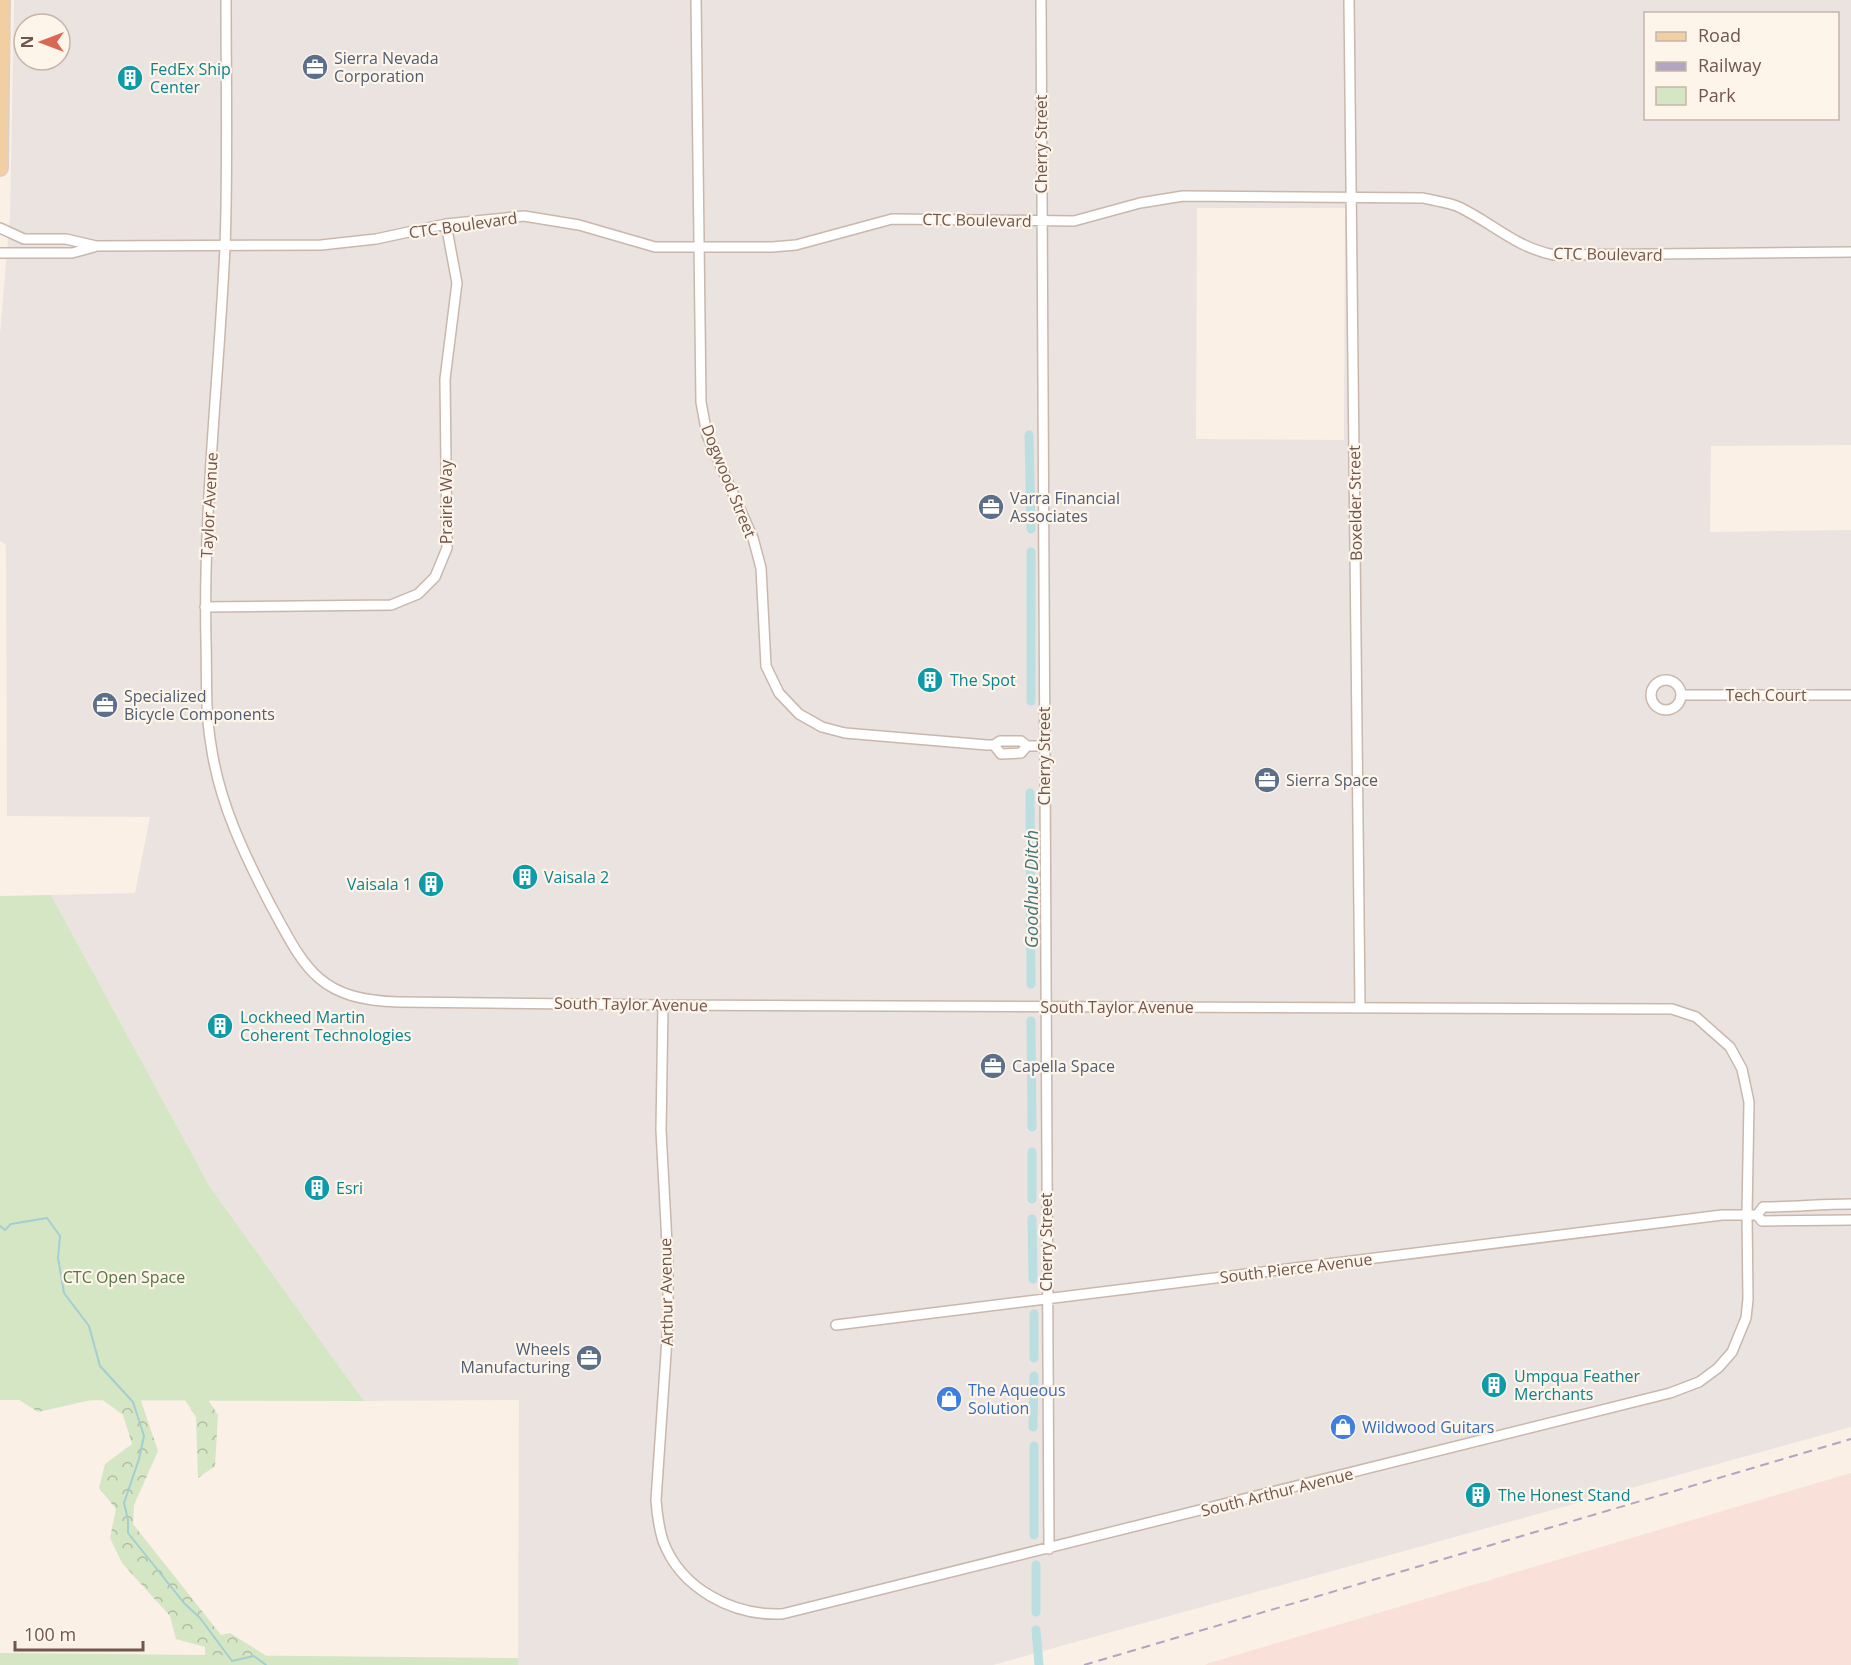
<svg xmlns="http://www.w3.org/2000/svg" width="1851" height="1665" font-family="'Open Sans',sans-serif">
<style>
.commercial{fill:#f9e0d9}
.industrial{fill:#eae3df;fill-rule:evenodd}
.forest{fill:url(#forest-crowns)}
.park{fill:#d5e6c5}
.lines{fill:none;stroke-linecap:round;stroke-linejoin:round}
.stream{stroke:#a3ced2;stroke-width:2}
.canal{stroke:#bbdfe1;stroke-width:9}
.street-casing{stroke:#cab7ac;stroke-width:12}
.primary-casing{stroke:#d7d0cd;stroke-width:18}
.street{stroke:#fff;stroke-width:9}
.primary{stroke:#f2cfa3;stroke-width:15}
.rail{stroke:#b2a5c2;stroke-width:2;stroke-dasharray:9 6;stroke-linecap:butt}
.labels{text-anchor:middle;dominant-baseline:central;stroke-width:4.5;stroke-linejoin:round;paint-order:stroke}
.service-label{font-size:16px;fill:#4e5e75;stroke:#fdf4ea;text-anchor:start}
.culture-label{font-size:16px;fill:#0d838f;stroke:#fdf4ea;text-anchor:start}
.street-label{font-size:16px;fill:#70564d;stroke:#fdf4ea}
.park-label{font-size:16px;fill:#577546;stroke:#fdf4ea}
.shop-label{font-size:16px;fill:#366cbe;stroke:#fdf4ea;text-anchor:start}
.water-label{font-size:18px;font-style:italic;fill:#45767b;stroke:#fdf4ea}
</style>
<defs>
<pattern id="forest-crowns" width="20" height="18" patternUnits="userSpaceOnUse" patternTransform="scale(1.5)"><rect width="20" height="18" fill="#d5e6c5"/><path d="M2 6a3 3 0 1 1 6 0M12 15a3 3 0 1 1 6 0" fill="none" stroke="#b1bda2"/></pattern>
</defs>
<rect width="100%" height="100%" fill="#faf0e5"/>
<path class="commercial" d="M 1851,1473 L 1851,1665 L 1206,1665 L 1206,1664 Z"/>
<path class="industrial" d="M 14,0 L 1851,0 L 1851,445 L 1711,446 L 1710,532 L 1851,530 L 1851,1427 L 993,1665 L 518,1665 L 519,1400 L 364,1401 L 210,1187 L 51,895 L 135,893 L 150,817 L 7,816 L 6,545 L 0,541 L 0,335 L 10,216 ZM 1646,14 L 1838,14 L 1838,118 L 1646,118 ZM 24,24 L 60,24 L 60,60 L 24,60 ZM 1197,208 L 1345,208 L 1344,440 L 1196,439 Z"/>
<path class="forest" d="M 152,1313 L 218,1415 L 215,1466 L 198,1478 L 196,1417 L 165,1369 L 140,1398 L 158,1451 L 134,1505 L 133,1524 L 221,1635 L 230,1633 L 273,1660 L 205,1665 L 205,1647 L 176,1639 L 170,1616 L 122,1563 L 110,1538 L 116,1509 L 99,1488 L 105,1464 L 132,1444 L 123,1415 L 100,1398 L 38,1412 L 10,1394 Z"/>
<path class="park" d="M 51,895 L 210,1187 L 364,1401 L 0,1400 L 0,896 Z
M 0,1653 L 518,1658 L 518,1665 L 0,1665 Z"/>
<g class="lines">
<path class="stream" d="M 0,1226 L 5,1230 L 11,1224 L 47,1218 L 60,1236 L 58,1258 L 64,1293 L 89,1326 L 100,1366 L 133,1402 L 144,1436 L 139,1459 L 124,1503 L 128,1520 L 128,1533 L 184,1603 L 200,1618 L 232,1661 L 254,1656 L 266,1665"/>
<path class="canal" d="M 1029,435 L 1031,529
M 1031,701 L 1031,552
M 1030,793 L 1031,984
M 1031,1021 L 1032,1127
M 1032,1152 L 1032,1199
M 1032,1219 L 1033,1279
M 1034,1314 L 1034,1358
M 1033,1427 L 1034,1376
M 1034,1446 L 1034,1535
M 1036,1565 L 1036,1612
M 1036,1630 L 1039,1665"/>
<g class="street-casing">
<path id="street" d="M 226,0 C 226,82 228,165 225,247 C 219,378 203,509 206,641 C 207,676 205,711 211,745 C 219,802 244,854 270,904 C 305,969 318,1000 399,1002 L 663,1005 L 1672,1009 L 1696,1017 L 1730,1047 L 1742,1069 L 1749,1102 L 1747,1215 L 1748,1299 L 1746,1318 L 1732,1352 L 1718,1368 L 1699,1382 L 1670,1393 L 782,1614 C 733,1616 681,1589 663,1541 C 659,1528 657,1514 656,1500 L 668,1324 L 668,1263 L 661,1130 L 663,1005
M 696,0 L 701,402 L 707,435 L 753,538 L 761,568 L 766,666 L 779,693 L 799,714 L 822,727 L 845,733 L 987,745 L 994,745 L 1000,741 L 1021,741 L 1027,746 L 1045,746
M 1041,0 L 1049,1549
M 1349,0 L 1360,1007
M 0,228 L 24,239 L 66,239 L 96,246 L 321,245 L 376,239 L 446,224 L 524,216 L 579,225 L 655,247 L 772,247 L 796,245 L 892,219 L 1074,221 L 1140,203 L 1183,196 L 1423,198 C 1435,201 1448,202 1459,207 C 1494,224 1515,247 1554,255 L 1851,252
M 0,253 L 72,253 L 94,247
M 205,607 L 391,605 L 418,594 L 435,577 L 447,548 L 445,379 L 457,283 L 446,224
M1651 695a15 15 0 1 1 30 0a15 15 0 1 1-30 0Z
M 1681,695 L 1851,695
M 994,745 L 1001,754 L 1021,753 L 1027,746
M 1757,1215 L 1763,1207 C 1793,1207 1821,1204 1851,1204
M 836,1325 L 1722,1215 L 1757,1215 L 1762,1221 L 1851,1220"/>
</g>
<g class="primary-casing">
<path id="primary" d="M 0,168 L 2,0"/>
</g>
<use href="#street" class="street"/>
<use href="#primary" class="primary"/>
<path class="rail" d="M 1084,1665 L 1851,1439"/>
</g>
<defs>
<g id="office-disc" transform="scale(1.35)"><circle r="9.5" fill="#5c6f8a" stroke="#fdf4ea"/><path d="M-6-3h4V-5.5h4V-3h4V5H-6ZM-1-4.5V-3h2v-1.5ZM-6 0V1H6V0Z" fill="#fff"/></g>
<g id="building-disc" transform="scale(1.35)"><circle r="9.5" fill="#0f9aa8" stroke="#fdf4ea"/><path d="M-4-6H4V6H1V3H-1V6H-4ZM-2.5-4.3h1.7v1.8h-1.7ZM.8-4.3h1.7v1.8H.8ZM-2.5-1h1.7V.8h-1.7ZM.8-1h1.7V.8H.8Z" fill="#fff"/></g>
<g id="shop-disc" transform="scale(1.35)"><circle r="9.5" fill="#3f7fe0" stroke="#fdf4ea"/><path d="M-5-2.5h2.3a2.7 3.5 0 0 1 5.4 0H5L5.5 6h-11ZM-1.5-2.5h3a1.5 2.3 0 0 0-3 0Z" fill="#fff"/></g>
</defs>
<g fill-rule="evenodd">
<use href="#office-disc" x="315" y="67"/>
<use href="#building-disc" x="130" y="78"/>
<use href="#office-disc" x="991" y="507"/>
<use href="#building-disc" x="930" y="680"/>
<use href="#office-disc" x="105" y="705"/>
<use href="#office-disc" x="1267" y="780"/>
<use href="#building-disc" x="525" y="877"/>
<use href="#building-disc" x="431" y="884"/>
<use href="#building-disc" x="220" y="1026"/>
<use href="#office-disc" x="993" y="1066"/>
<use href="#building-disc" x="317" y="1188"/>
<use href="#office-disc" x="589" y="1358"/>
<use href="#building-disc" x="1494" y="1385"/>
<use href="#shop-disc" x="949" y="1399"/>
<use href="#shop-disc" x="1343" y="1427"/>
<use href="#building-disc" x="1478" y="1495"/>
</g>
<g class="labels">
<g class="service-label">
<text x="334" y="58">Sierra Nevada<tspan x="334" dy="18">Corporation</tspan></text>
<text x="1010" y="498">Varra Financial<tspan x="1010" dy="18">Associates</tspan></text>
<text x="124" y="696">Specialized<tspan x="124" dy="18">Bicycle Components</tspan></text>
<text x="1286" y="780">Sierra Space</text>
<text x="1012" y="1066">Capella Space</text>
<text x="570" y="1349" text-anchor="end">Wheels<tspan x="570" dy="18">Manufacturing</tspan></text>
</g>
<g class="culture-label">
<text x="150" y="69">FedEx Ship<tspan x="150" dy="18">Center</tspan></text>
<text x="950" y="680">The Spot</text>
<text x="544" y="877">Vaisala 2</text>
<text x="412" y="884" text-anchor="end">Vaisala 1</text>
<text x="240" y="1017">Lockheed Martin<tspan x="240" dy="18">Coherent Technologies</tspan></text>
<text x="336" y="1188">Esri</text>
<text x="1514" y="1376">Umpqua Feather<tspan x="1514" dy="18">Merchants</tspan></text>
<text x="1498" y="1495">The Honest Stand</text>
</g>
<g class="street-label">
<text transform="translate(1041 144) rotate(-90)">Cherry Street</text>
<text transform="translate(977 220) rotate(1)">CTC Boulevard</text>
<text transform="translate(463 225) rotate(-8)">CTC Boulevard</text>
<text transform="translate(1608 254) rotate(1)">CTC Boulevard</text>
<text transform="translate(729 481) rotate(68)">Dogwood Street</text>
<text transform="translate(446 502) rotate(-90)">Prairie Way</text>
<text transform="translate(1355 503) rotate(-91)">Boxelder Street</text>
<text transform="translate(209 505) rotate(-87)">Taylor Avenue</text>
<text x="1766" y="695">Tech Court</text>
<text transform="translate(1044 756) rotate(-90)">Cherry Street</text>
<text transform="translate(631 1004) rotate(1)">South Taylor Avenue</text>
<text x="1117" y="1007">South Taylor Avenue</text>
<text transform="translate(1046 1242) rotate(-90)">Cherry Street</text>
<text transform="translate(1296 1268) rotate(-7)">South Pierce Avenue</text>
<text transform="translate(666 1292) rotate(-91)">Arthur Avenue</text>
<text transform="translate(1277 1492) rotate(-14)">South Arthur Avenue</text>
</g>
<g class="park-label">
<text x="124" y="1277">CTC Open Space</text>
</g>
<g class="shop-label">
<text x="968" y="1390">The Aqueous<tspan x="968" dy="18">Solution</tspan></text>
<text x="1362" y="1427">Wildwood Guitars</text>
</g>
<g class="water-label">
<text transform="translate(1031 889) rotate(-90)">Goodhue Ditch</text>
</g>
</g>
<rect x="1644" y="12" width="195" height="108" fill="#fdf4ea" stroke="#c5b5ab" stroke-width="1.5"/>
<rect x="1656" y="32" width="30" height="9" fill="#f2cfa3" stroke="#c5b5ab" stroke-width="1.5"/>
<text x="1698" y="42" font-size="18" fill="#70564d">Road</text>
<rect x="1656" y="62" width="30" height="9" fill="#b2a5c2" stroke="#c5b5ab" stroke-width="1.5"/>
<text x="1698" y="72" font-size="18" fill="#70564d">Railway</text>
<rect x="1656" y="87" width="30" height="18" fill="#d5e6c5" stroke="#c5b5ab" stroke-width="1.5"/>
<text x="1698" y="102" font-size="18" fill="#70564d">Park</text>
<g transform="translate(42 42) rotate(270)"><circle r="28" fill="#fdf4ea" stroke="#c5b5ab" stroke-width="1.5"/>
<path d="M0-4.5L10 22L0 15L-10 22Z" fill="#d86855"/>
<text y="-9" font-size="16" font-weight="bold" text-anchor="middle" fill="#70564d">N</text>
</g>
<path d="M15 1641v9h128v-9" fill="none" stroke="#70564d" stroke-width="3"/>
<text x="24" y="1641" font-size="18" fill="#70564d" stroke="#fdf4ea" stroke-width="4.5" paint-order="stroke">100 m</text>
</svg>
